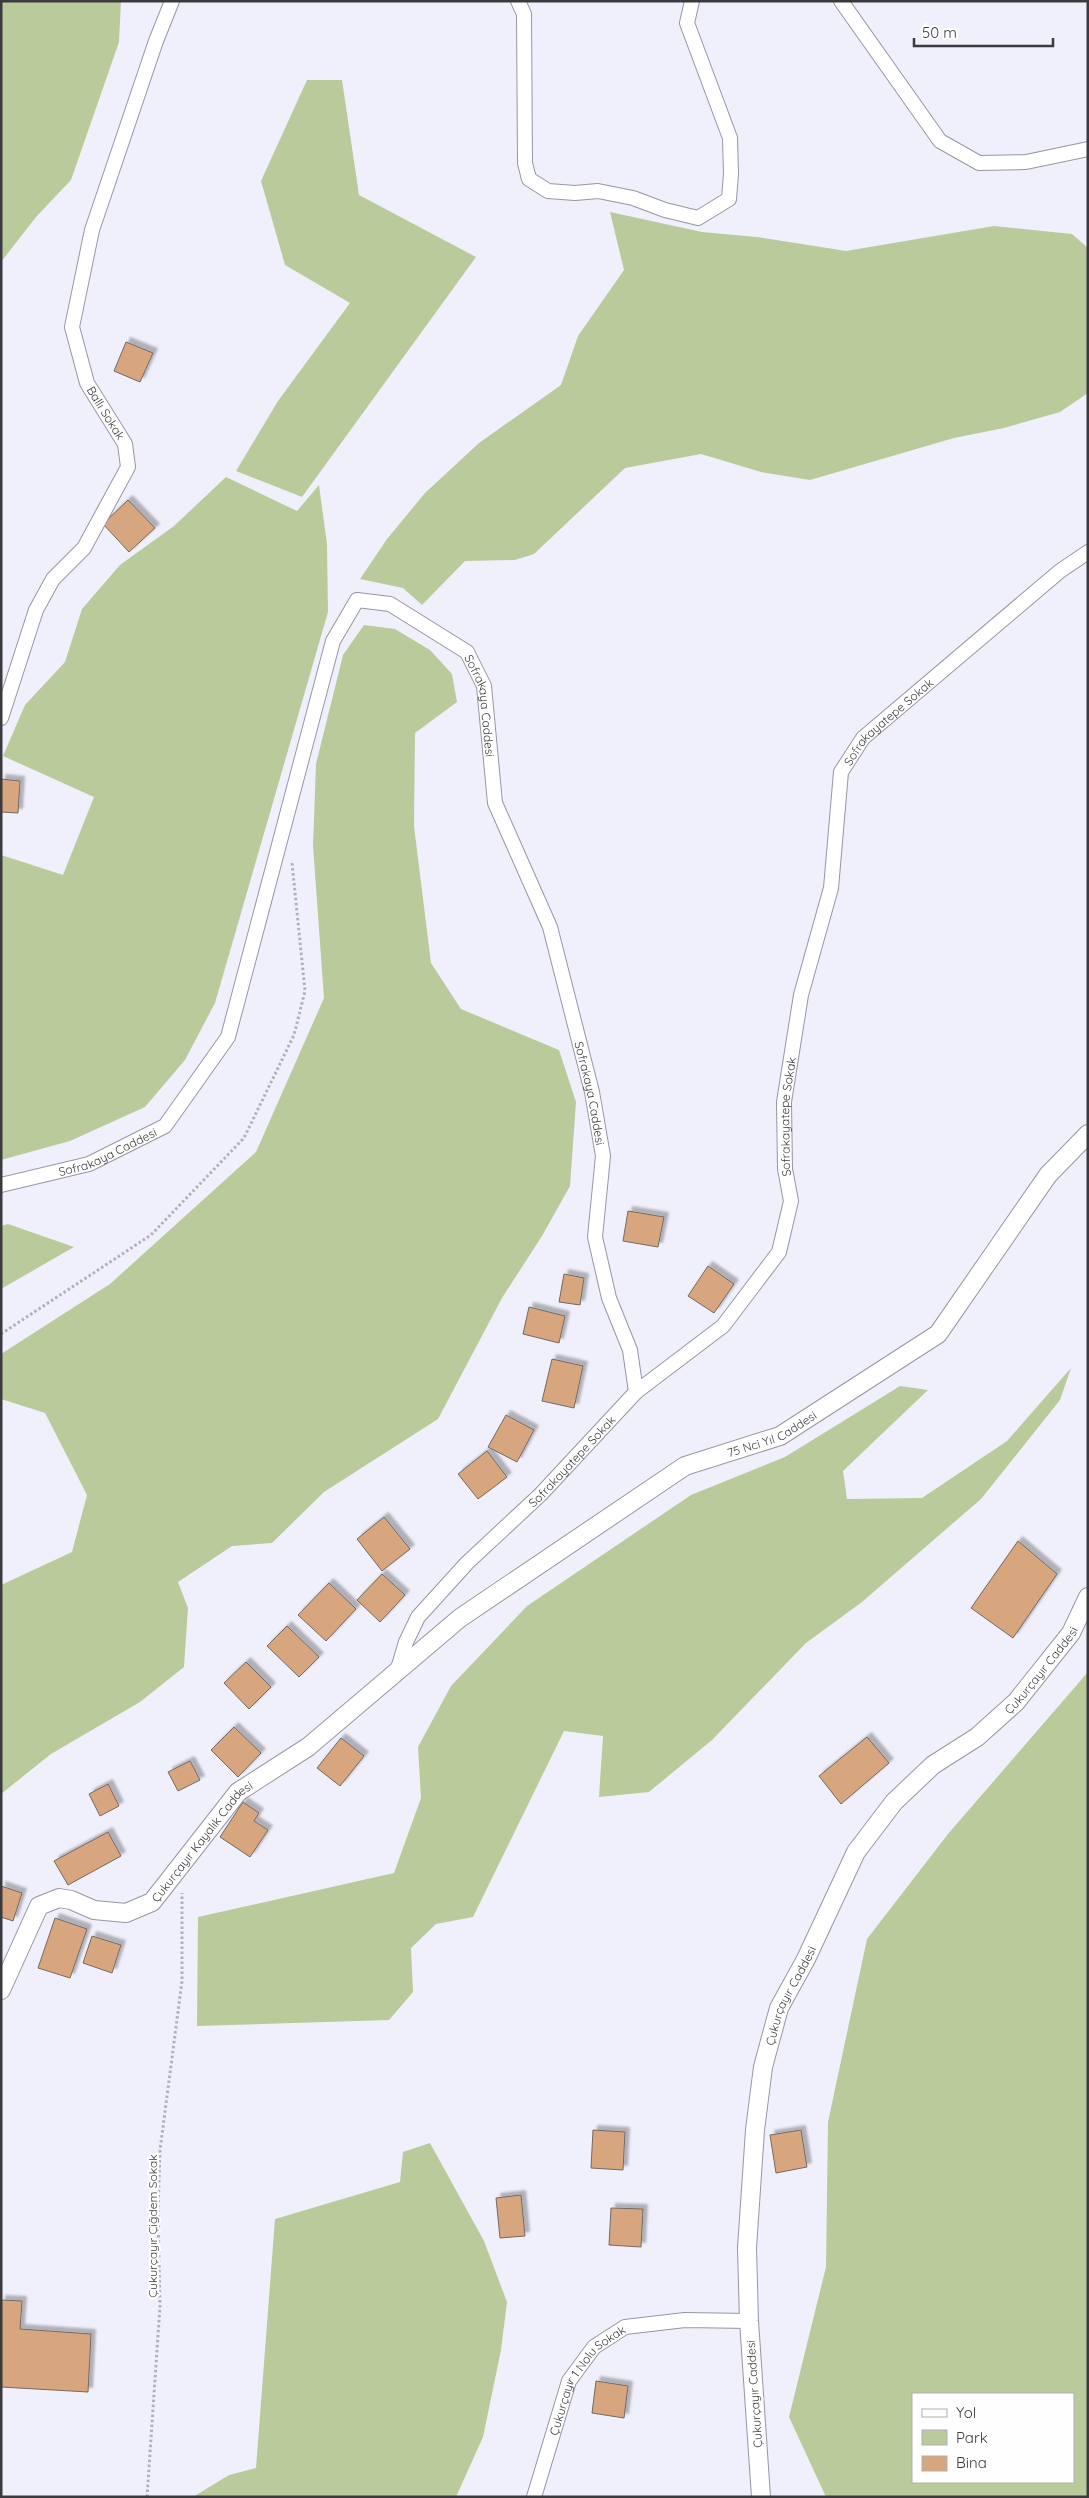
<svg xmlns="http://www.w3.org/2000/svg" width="1089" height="2498" font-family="Quicksand,sans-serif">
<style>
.green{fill:#b9cb9b;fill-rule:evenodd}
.building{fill:#d8a67e;stroke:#736962;filter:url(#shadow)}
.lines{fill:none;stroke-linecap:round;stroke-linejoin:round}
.minor-casing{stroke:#9797a2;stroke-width:16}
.tertiary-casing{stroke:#9797a2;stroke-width:20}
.path{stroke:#b1b1bb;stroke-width:3;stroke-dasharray:2.5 2.5;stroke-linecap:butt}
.minor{stroke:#fff;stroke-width:14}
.tertiary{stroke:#fff;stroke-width:18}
.labels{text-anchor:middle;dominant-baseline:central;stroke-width:4.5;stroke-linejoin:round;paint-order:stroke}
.street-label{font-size:12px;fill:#3a3a3f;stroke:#fefefe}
</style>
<defs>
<filter id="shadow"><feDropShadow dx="4.5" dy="-4.5" stdDeviation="1" flood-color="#0004"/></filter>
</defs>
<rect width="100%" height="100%" fill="#f0f0fc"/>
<path class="green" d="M 1,1 L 121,1 L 119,42 L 71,180 L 36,217 L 1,262 Z
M 307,80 L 342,80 L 359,195 L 476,257 L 302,497 L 236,471 L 278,401 L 350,303 L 285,265 L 261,181 Z
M 610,212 L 702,232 L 757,237 L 846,251 L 994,226 L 1072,234 L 1088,248 L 1088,393 L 1060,412 L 1004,428 L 954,438 L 810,480 L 761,472 L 701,454 L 625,468 L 534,554 L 515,560 L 465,561 L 422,605 L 403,588 L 360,579 L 387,539 L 425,493 L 479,443 L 561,385 L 578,336 L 624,270 Z
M 226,477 L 297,511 L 319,485 L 327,544 L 328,612 L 215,1003 L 185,1060 L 145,1107 L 70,1141 L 1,1160 L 1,855 L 63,875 L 94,797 L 3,756 L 25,705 L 65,662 L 82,609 L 120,565 L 174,526 Z
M 364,625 L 395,629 L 430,650 L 452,674 L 457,702 L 415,733 L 414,826 L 431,963 L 461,1009 L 559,1050 L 576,1102 L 570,1186 L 542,1236 L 502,1298 L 438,1419 L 324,1492 L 272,1543 L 232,1546 L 178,1582 L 188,1608 L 184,1667 L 140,1702 L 51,1754 L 1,1794 L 1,1585 L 72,1552 L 87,1495 L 45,1413 L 1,1399 L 1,1354 L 110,1284 L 256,1152 L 324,998 L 313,846 L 316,764 L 343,655 Z
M 8,1224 L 74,1247 L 1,1289 L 1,1226 Z
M 1071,1368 L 1060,1400 L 981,1499 L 862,1602 L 806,1643 L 712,1740 L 649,1792 L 599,1797 L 603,1736 L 564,1731 L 473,1917 L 436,1924 L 411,1948 L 413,1992 L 389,2020 L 197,2026 L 198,1917 L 394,1873 L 421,1798 L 418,1747 L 451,1686 L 527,1606 L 691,1495 L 785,1457 L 900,1386 L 928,1390 L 843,1471 L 847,1499 L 922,1498 L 1007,1441 Z
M 1088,1672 L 1088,2497 L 826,2497 L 789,2417 L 826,2267 L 828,2122 L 867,1939 L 948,1834 ZM 913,2394 L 1073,2394 L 1073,2482 L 913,2482 Z
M 430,2143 L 484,2241 L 507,2302 L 501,2350 L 483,2437 L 456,2497 L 193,2497 L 229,2475 L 256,2468 L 275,2219 L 400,2182 L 403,2152 Z"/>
<path class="building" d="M 126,342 L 153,353 L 140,382 L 114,371 Z
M 128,500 L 155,528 L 129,552 L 103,524 Z
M 1,779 L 20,781 L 18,813 L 1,812 Z
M 628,1211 L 664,1217 L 658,1247 L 623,1241 Z
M 708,1266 L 734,1284 L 714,1313 L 688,1296 Z
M 564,1274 L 584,1278 L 580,1305 L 559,1302 Z
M 529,1307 L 565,1316 L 559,1343 L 523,1334 Z
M 552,1359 L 583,1366 L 574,1408 L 542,1401 Z
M 506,1415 L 534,1430 L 517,1462 L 488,1447 Z
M 487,1451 L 507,1477 L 478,1499 L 458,1474 Z
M 384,1517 L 410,1549 L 382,1571 L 357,1539 Z
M 1018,1541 L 1057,1574 L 1013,1638 L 971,1608 Z
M 382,1574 L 405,1595 L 380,1622 L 357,1600 Z
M 329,1583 L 356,1609 L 326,1641 L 298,1615 Z
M 287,1626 L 319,1657 L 299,1677 L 267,1646 Z
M 246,1662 L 271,1687 L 249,1709 L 224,1683 Z
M 234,1727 L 261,1753 L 238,1777 L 211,1750 Z
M 867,1737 L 889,1763 L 841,1804 L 819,1776 Z
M 341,1738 L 364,1756 L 340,1786 L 317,1768 Z
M 190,1761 L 200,1780 L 178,1791 L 168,1772 Z
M 108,1784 L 119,1806 L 100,1816 L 89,1794 Z
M 243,1802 L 259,1813 L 254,1821 L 268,1830 L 250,1857 L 220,1837 Z
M 108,1832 L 121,1856 L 68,1885 L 54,1861 Z
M 1,1886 L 22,1893 L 13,1921 L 1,1917 Z
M 55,1918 L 87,1929 L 70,1978 L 38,1968 Z
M 92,1936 L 121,1945 L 112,1973 L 83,1963 Z
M 593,2130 L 625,2132 L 623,2170 L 591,2168 Z
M 801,2130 L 807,2167 L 776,2173 L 770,2135 Z
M 521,2195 L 525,2236 L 500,2238 L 496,2198 Z
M 611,2208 L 643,2209 L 641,2247 L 609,2245 Z
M 1,2300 L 22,2301 L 20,2329 L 91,2334 L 88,2392 L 1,2387 Z
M 596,2381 L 628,2386 L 624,2418 L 592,2413 Z"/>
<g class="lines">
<g class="minor-casing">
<g id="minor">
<path d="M 518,1 L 524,14 L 525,163 L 529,179 L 548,191 L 575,193 L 598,191 L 633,198 L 665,210 L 698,218 L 729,199 L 731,174 L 730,138 L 687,23 L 692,1"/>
<path d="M 841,1 L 940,141 L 979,163 L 1026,162 L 1088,149"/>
<path d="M 1,718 L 36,610 L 53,579 L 84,548 L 128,467 L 125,444 L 87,383 L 72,327 L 92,230 L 156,41 L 172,1"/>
<path id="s1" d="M 1,1185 L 89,1164 L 165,1126 L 228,1037 L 333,641 L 357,600 L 390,604 L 467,652 L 484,686 L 495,803 L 550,927 L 592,1092 L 603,1156 L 595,1237 L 609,1298 L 630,1350 L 636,1392"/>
<path id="s2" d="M 397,1672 L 406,1642 L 418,1617 L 467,1563 L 541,1494 L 636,1392 L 723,1326 L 779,1252 L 791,1201 L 785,1169 L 784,1102 L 801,995 L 831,888 L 841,772 L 863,738 L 1060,571 L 1088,552"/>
<path id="s3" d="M 534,2497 L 569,2381 L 594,2347 L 625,2327 L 685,2320 L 749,2321"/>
</g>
</g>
<g class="tertiary-casing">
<g id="tertiary">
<path id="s4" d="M 1,1990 L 39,1906 L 59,1898 L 71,1900 L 94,1910 L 126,1913 L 152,1902 L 238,1792 L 308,1747 L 460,1618 L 685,1466 L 780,1436 L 938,1334 L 1048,1175 L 1088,1134"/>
<path id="s5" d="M 761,2497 L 749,2321 L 747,2248 L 755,2130 L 763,2067 L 779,2008 L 806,1959 L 856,1852 L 894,1802 L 933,1765 L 977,1737 L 1016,1702 L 1071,1633 L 1088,1597"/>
</g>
</g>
<path class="path" d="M 1,1334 L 151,1235 L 244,1138 L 294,1035 L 305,991 L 292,863
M 147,2497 L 160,2306 L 158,2212 L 160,2150 L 182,1981 L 182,1893"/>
<use href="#minor" class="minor"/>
<use href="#tertiary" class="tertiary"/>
</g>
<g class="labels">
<g class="street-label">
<text transform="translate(106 413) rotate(58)">Ballı Sokak</text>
<text stroke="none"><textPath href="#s1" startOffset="922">Sofrakaya Caddesi</textPath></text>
<text stroke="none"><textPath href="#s2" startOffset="1132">Sofrakayatepe Sokak</textPath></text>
<text stroke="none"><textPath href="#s1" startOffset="1328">Sofrakaya Caddesi</textPath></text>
<text stroke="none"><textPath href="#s2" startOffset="712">Sofrakayatepe Sokak</textPath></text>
<text stroke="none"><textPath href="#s1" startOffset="112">Sofrakaya Caddesi</textPath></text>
<text stroke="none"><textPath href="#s4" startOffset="998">75 Nci Yıl Caddesi</textPath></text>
<text stroke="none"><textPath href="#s2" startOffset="278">Sofrakayatepe Sokak</textPath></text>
<text stroke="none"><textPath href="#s5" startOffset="928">Çukurçayır Caddesi</textPath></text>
<text stroke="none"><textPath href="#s4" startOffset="290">Çukurçayır Kayalık Caddesi</textPath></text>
<text stroke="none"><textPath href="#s5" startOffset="508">Çukurçayır Caddesi</textPath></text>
<text transform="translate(152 2226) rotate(-90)">Çukurçayır Çiğdem Sokak</text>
<text stroke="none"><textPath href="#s3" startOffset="132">Çukurçayır 1 Nolu Sokak</textPath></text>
<text transform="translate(754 2394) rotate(-94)">Çukurçayır Caddesi</text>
</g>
</g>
<rect width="1089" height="2498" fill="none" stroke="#3a3a3f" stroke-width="5"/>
<rect x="912" y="2393" width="162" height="90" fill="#fefefe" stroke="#b0b0b2"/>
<rect x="922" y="2409" width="25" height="8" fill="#ffffff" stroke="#b0b0b2"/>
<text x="956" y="2418" font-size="15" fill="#3a3a3f">Yol</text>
<rect x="922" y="2430" width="25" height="15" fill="#b9cb9b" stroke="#b0b0b2"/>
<text x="956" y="2443" font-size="15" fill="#3a3a3f">Park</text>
<rect x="922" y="2456" width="25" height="15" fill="#d8a67e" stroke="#b0b0b2"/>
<text x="956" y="2468" font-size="15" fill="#3a3a3f">Bina</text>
<path d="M914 38v8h139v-8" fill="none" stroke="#3a3a3f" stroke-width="2.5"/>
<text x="922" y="38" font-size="15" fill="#3a3a3f" stroke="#fefefe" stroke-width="4" paint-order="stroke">50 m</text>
</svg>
